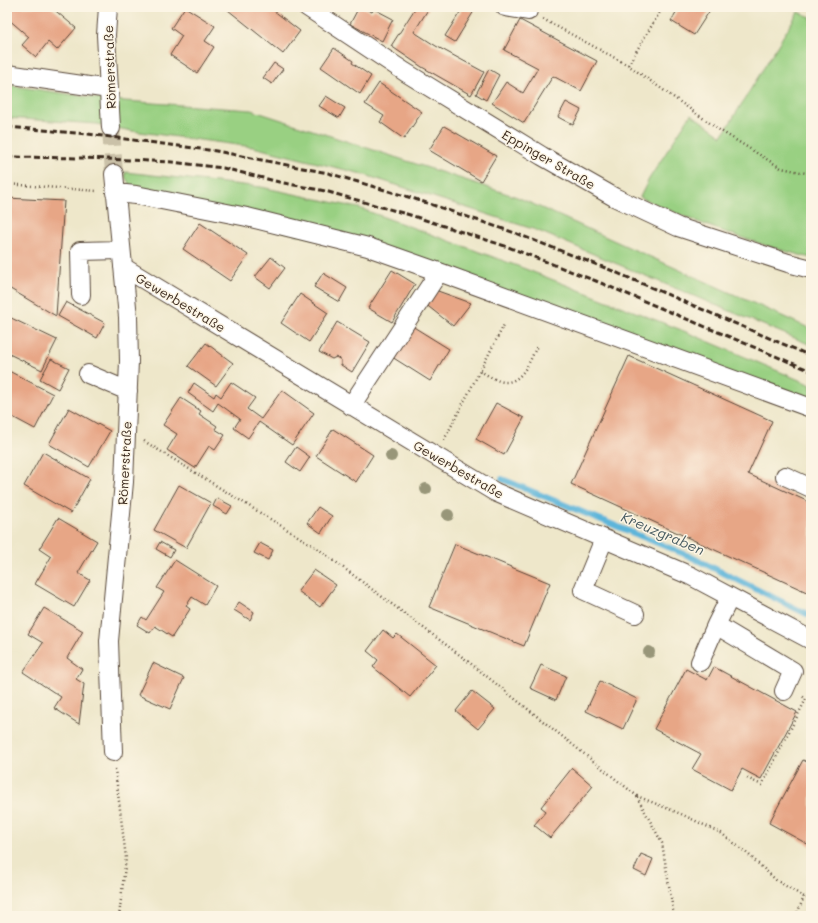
<svg xmlns="http://www.w3.org/2000/svg" width="818" height="923" font-family="Mali,sans-serif">
<style>
.green{fill:#99d082;stroke:#6a7d50}
.lines{fill:none;stroke-linecap:round;stroke-linejoin:round}
.stream{stroke:#5db5da;stroke-width:6}
.building{fill:#e7a686}
.minor-tunnel{stroke:#cac1a8;stroke-width:18;stroke-dasharray:18 9;stroke-linecap:butt}
.minor-casing{stroke:#564638;stroke-width:20}
.path{stroke:#564638;stroke-width:2.5;stroke-dasharray:1 3;stroke-linecap:butt}
.minor{stroke:#fff;stroke-width:18}
.rail{stroke:#3b2a1e;stroke-width:3;stroke-dasharray:6 3;stroke-linecap:butt}
.tree{fill:#989679}
.labels{text-anchor:middle;dominant-baseline:central;stroke-width:3;stroke-linejoin:round;paint-order:stroke}
.street-label{font-size:13px;fill:#3b2a1e;stroke:#fcf5e5}
.water-label{font-size:14px;font-style:italic;fill:#475b60;stroke:#fcf5e5}
</style>
<rect width="100%" height="100%" fill="#fcf5e5"/>
<filter id="ink" filterUnits="userSpaceOnUse"><feTurbulence type="fractalNoise" baseFrequency=".025" numOctaves="2"/><feDisplacementMap in="SourceGraphic" scale="8" xChannelSelector="R" yChannelSelector="G"/><feConvolveMatrix kernelMatrix="1 2 1 2 8 2 1 2 1" color-interpolation-filters="sRGB"/></filter>
<filter id="wash" filterUnits="userSpaceOnUse"><feTurbulence type="fractalNoise" baseFrequency=".012" numOctaves="4" result="noise"/><feDisplacementMap in="SourceGraphic" scale="16" xChannelSelector="R" yChannelSelector="G"/><feGaussianBlur stdDeviation="0.9" result="paint"/><feColorMatrix in="noise" values="0 0 0 0 0 0 0 0 0 0 0 0 0 0 0 0 0 1.4 0 .05"/><feComposite in="paint" operator="in"/></filter>
<g filter="url(#wash)">
<rect width="100%" height="100%" fill="#eee7ca"/>
<path class="green" d="M 798,12 L 811,17 L 811,258 C 752,243 695,223 640,197 L 649,179 L 691,114 L 722,136 Z
M 7,85 L 95,98 L 125,101 L 251,110 L 517,197 L 811,329 L 811,345 L 536,230 L 362,174 L 253,147 L 132,131 L 97,124 L 7,118 Z
M 125,172 L 261,187 L 359,208 L 515,265 L 679,329 L 811,385 L 811,414 L 440,267 L 131,197 L 129,183 L 125,177 Z"/>
<g class="lines">
<path class="stream" d="M 502,479 L 689,556 L 811,616"/>
</g>
<g id="blocks">
<path class="building" d="M 7,7 L 51,7 L 76,28 L 57,50 L 48,42 L 36,57 L 22,45 L 29,37 L 7,18 Z
M 185,7 L 215,26 L 205,41 L 214,47 L 197,73 L 170,55 L 182,36 L 171,28 Z
M 230,7 L 269,7 L 300,31 L 283,54 L 228,10 Z
M 359,7 L 362,7 L 372,12 L 374,9 L 393,19 L 382,41 L 350,24 Z
M 416,7 L 429,8 L 414,32 L 436,46 L 484,72 L 471,95 L 422,67 L 391,46 Z
M 679,7 L 712,7 L 694,35 L 671,21 Z
M 462,9 L 474,11 L 455,42 L 445,36 Z
M 520,20 L 597,61 L 581,91 L 553,76 L 524,123 L 492,103 L 506,82 L 523,93 L 538,68 L 504,50 Z
M 334,48 L 353,61 L 352,63 L 371,76 L 360,94 L 321,67 Z
M 274,63 L 283,69 L 272,84 L 263,78 Z
M 489,69 L 499,75 L 486,100 L 476,94 Z
M 379,83 L 422,112 L 404,139 L 380,122 L 384,116 L 365,104 Z
M 326,96 L 345,108 L 339,118 L 319,106 Z
M 566,102 L 581,110 L 573,125 L 558,117 Z
M 444,126 L 496,156 L 481,181 L 429,150 Z
M 7,198 L 64,201 L 56,316 L 7,287 Z
M 200,223 L 248,255 L 230,281 L 183,249 Z
M 271,257 L 285,268 L 270,288 L 255,277 Z
M 392,270 L 415,284 L 392,322 L 368,308 Z
M 323,273 L 347,288 L 339,302 L 314,287 Z
M 435,290 L 471,303 L 453,326 L 424,303 Z
M 300,294 L 328,313 L 309,342 L 281,323 Z
M 66,302 L 105,323 L 97,338 L 58,316 Z
M 7,316 L 57,340 L 42,370 L 7,353 Z
M 337,322 L 370,342 L 352,372 L 341,365 L 341,360 L 336,357 L 332,359 L 319,352 Z
M 412,326 L 449,349 L 430,381 L 392,357 Z
M 206,343 L 233,363 L 216,386 L 188,366 Z
M 629,356 L 772,421 L 748,474 L 811,503 L 811,594 L 571,484 Z
M 51,359 L 69,368 L 58,389 L 40,379 Z
M 7,370 L 53,394 L 35,429 L 7,414 Z
M 231,382 L 255,398 L 247,409 L 261,419 L 282,390 L 314,413 L 292,445 L 259,422 L 248,438 L 234,428 L 240,419 L 218,403 L 213,411 L 188,393 L 194,383 L 214,397 L 216,393 L 221,397 Z
M 181,398 L 201,411 L 199,414 L 217,426 L 215,429 L 225,435 L 215,450 L 209,446 L 195,468 L 167,450 L 177,434 L 163,425 Z
M 496,403 L 524,418 L 504,455 L 476,439 Z
M 69,408 L 110,431 L 89,467 L 49,444 Z
M 333,429 L 373,455 L 356,482 L 316,456 Z
M 296,447 L 310,457 L 300,472 L 286,462 Z
M 43,452 L 90,479 L 71,513 L 24,486 Z
M 179,485 L 211,503 L 186,548 L 154,530 Z
M 217,498 L 232,506 L 227,514 L 213,506 Z
M 318,507 L 332,516 L 321,533 L 307,523 Z
M 58,518 L 97,541 L 78,573 L 90,580 L 74,607 L 35,584 L 51,557 L 39,549 Z
M 160,542 L 174,550 L 170,557 L 156,549 Z
M 260,543 L 273,550 L 268,560 L 254,553 Z
M 455,544 L 550,583 L 524,646 L 429,607 Z
M 175,560 L 216,586 L 205,605 L 192,597 L 186,606 L 190,609 L 172,637 L 155,626 L 150,633 L 137,625 L 142,617 L 146,620 L 164,592 L 157,588 Z
M 314,570 L 336,585 L 320,607 L 298,591 Z
M 239,602 L 254,612 L 250,620 L 234,610 Z
M 44,608 L 83,631 L 67,658 L 82,669 L 76,679 L 84,684 L 79,724 L 54,708 L 61,697 L 23,672 L 43,643 L 28,634 Z
M 383,630 L 393,638 L 397,634 L 436,665 L 410,697 L 373,667 L 378,660 L 367,651 Z
M 153,663 L 184,678 L 170,709 L 138,695 Z
M 541,665 L 566,676 L 556,700 L 530,688 Z
M 714,667 L 797,712 L 761,779 L 742,769 L 731,790 L 692,769 L 701,754 L 654,729 L 686,669 L 707,680 Z
M 600,681 L 637,699 L 623,729 L 586,711 Z
M 472,691 L 495,709 L 478,729 L 456,711 Z
M 803,760 L 811,764 L 811,846 L 769,823 Z
M 572,768 L 593,786 L 550,838 L 534,825 L 546,811 L 541,807 Z
M 641,854 L 653,859 L 646,876 L 634,870 Z"/>
</g>
</g>
<g filter="url(#ink)">
<use href="#blocks" fill-opacity="0" stroke="#564638" stroke-width="1"/>
<g class="lines">
<path class="minor-tunnel" d="M 111,128 L 114,174"/>
<g class="minor-casing">
<path id="minor" d="M 108,7 L 106,35 L 111,128
M 307,7 L 405,72 L 542,156 L 614,197 L 678,227 L 788,263 L 811,269
M 505,7 L 528,11
M 7,74 L 109,89
M 115,193 L 136,195 L 247,217 L 368,247 L 439,272 L 811,408
M 123,267 L 495,492 L 691,576 L 811,640
M 81,295 L 80,251 L 121,250
M 88,374 L 128,391
M 351,406 L 439,272
M 785,476 L 811,488
M 604,539 L 583,590 L 635,614
M 730,597 L 716,625 L 793,671 L 784,691
M 700,662 L 716,625
M 113,752 L 109,641 L 124,482 L 129,361 L 128,317 L 114,174"/>
</g>
<path class="path" d="M 543,19 L 628,65 L 721,131 L 781,168 L 811,174
M 628,65 L 663,7
M 7,184 L 97,191
M 480,371 C 488,375 497,382 506,382 C 523,382 531,358 537,346
M 444,440 L 505,323
M 144,441 L 317,548 L 465,659 L 637,796 L 681,814 L 721,833 L 749,855 L 776,880 L 804,897 L 811,899
M 115,769 L 126,858 L 119,916
M 747,778 L 762,785 L 806,699 L 802,696
M 637,797 L 662,843 L 674,916
M 796,916 L 804,897"/>
<use href="#minor" class="minor"/>
<path class="rail" d="M 7,127 L 88,134 L 216,151 L 328,173 L 415,199 L 515,233 L 608,269 L 811,356
M 7,157 L 85,158 L 172,162 L 223,168 L 279,182 L 325,191 L 410,215 L 508,247 L 596,281 L 811,371"/>
</g>
<g class="tree">
<circle cx="391" cy="456" r="6"/>
<circle cx="426" cy="489" r="6"/>
<circle cx="448" cy="515" r="6"/>
<circle cx="649" cy="652" r="6"/>
</g>
</g>
<g class="labels">
<g class="street-label">
<text transform="translate(109 67) rotate(-92)">Römerstraße</text>
<text transform="translate(549 159) rotate(30)">Eppinger Straße</text>
<text transform="translate(181 302) rotate(31)">Gewerbestraße</text>
<text transform="translate(124 463) rotate(-87)">Römerstraße</text>
<text transform="translate(459 469) rotate(30)">Gewerbestraße</text>
</g>
<g class="water-label">
<text transform="translate(663 533) rotate(23)">Kreuzgraben</text>
</g>
</g>
<rect width="818" height="923" fill="none" stroke="#fcf5e5" stroke-width="24"/>
</svg>
